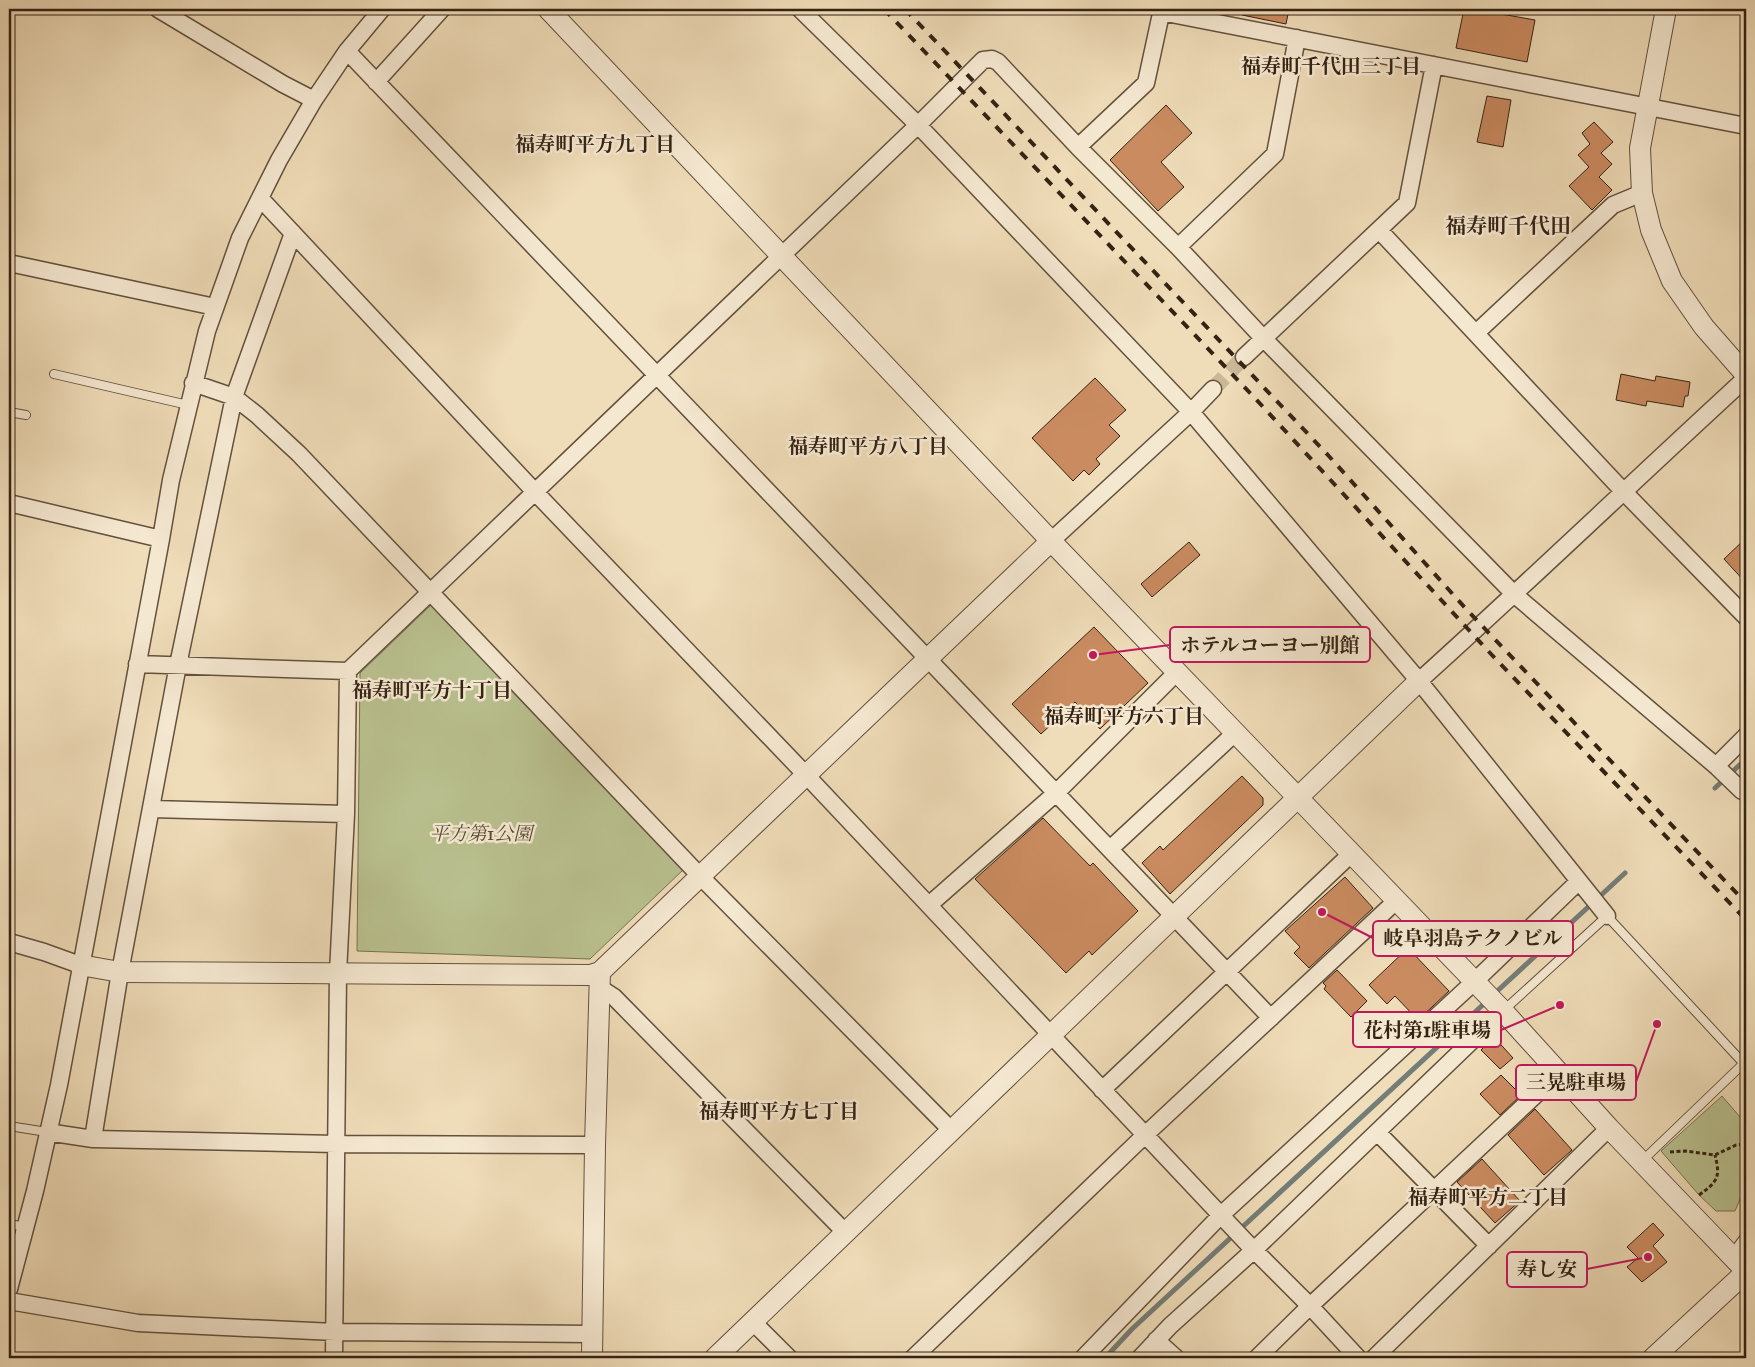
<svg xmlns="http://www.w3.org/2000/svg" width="1755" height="1367" font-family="'IM FELL Great Primer','Noto Serif JP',serif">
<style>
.green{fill:#b9c08f;stroke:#767252}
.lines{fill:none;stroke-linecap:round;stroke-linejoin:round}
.stream{stroke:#747d78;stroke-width:5}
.building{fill:#ca8b60;stroke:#342314}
.minor-tunnel{stroke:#cab797;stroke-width:16;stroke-dasharray:16 8;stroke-linecap:butt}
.service-casing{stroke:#63513d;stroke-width:10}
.minor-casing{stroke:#63513d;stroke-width:19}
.tertiary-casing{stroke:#63513d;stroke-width:22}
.path{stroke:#342314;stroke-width:3;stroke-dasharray:4 2.5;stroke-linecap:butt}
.service{stroke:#f5e8d1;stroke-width:8}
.minor{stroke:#f5e8d1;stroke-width:16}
.tertiary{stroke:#f5e8d1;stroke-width:20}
.rail{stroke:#342314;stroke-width:4;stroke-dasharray:9 9;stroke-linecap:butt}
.labels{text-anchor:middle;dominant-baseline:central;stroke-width:5;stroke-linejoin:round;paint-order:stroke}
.park-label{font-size:19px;font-style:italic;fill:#554a33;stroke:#f5e8d1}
.neighbourhood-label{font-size:20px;font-weight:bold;fill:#342314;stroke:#f5e8d1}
.quarter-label{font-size:21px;font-weight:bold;fill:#342314;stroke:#f5e8d1}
.leader{fill:none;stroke:#c2185b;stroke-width:2}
.callout-dot{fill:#c2185b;stroke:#f5e8d1;stroke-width:2}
.callout{fill:#f5e8d1;stroke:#c2185b;stroke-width:2}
.callout-label{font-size:20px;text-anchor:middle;font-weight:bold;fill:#342314}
</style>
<rect width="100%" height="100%" fill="#efdcb8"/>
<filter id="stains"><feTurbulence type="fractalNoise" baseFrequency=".004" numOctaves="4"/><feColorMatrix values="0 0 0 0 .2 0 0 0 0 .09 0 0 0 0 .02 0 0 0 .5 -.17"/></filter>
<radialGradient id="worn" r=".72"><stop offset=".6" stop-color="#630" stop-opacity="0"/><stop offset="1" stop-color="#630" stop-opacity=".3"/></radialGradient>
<path class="green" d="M 432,604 L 684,869 L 590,959 L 357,951 L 360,673 Z
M 1722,1096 L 1746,1124 L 1746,1169 L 1744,1174 L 1741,1197 L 1735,1211 L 1716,1211 L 1699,1195 L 1661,1151 Z"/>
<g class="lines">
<path class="stream" d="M 1715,788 L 1746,759
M 1493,995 L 1625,873
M 1105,1358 L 1132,1329 L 1487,1001"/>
</g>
<path class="building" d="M 1243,9 L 1289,9 L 1286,24 L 1242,15 Z
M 1464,9 L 1473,9 L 1535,20 L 1527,62 L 1456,48 Z
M 1487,96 L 1511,100 L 1503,147 L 1477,142 Z
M 1166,105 L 1192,133 L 1161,162 L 1184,187 L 1158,211 L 1110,160 Z
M 1594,122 L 1613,142 L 1601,153 L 1612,164 L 1599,177 L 1612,190 L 1592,210 L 1569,186 L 1589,167 L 1578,155 L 1590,144 L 1582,133 Z
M 1621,374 L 1655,381 L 1656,376 L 1690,382 L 1688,396 L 1685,396 L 1683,407 L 1647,401 L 1646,406 L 1616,400 Z
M 1095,378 L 1126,410 L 1109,425 L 1120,436 L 1096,459 L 1100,464 L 1089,475 L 1084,470 L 1073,481 L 1032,438 Z
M 1746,538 L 1746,583 L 1724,559 Z
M 1189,542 L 1200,555 L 1152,597 L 1141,584 Z
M 1094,627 L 1148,683 L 1100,729 L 1075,702 L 1041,734 L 1012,704 Z
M 1242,776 L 1263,798 L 1263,805 L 1170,894 L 1142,863 L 1160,846 L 1163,850 Z
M 1043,818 L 1090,866 L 1093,863 L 1138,911 L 1092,955 L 1089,951 L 1066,973 L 975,879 Z
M 1345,877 L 1373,908 L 1309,968 L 1294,953 L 1300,947 L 1285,931 Z
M 1408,948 L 1449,991 L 1418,1020 L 1395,996 L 1387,1004 L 1369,985 Z
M 1337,970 L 1367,1001 L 1351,1017 L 1324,989 L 1326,986 L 1323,983 Z
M 1494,1037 L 1513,1058 L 1500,1069 L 1481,1050 Z
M 1501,1075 L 1521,1095 L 1500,1115 L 1480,1094 Z
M 1535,1109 L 1572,1150 L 1544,1175 L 1508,1135 Z
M 1482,1159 L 1520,1201 L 1495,1223 L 1457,1182 Z
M 1653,1223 L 1664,1235 L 1653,1246 L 1667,1262 L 1642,1282 L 1627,1267 L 1638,1258 L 1627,1247 Z"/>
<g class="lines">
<path class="minor-tunnel" d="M 1213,389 L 1244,357"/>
<g class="service-casing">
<path id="service" d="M 54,374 L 188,405
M 9,412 L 26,415
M 1503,1011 L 1607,916 L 1746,1066
M 9,1126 L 47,1132
M 1641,1162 L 1744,1063
M 9,1224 L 26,1227
M 1732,1254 L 1746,1235"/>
</g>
<g class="minor-casing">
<path id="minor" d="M 158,9 L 283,84 L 314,100
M 800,9 L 918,125 L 1191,412 L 1419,681 L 1607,916
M 1161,12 L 1746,126
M 347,51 L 1271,1018
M 376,82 L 442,9
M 1078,147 L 1146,83 L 1162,9
M 260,198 L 535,492 L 806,775 L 1247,1243 L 1310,1306 L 1358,1358
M 1379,230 L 1623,491 L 1746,617
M 1178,247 L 1275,154 L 1297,38
M 9,263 L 215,307
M 1476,333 L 1613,205 L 1642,193
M 1244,357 L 1407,203 L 1434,65
M 193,383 L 234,397 L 257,415 L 299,454 L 700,876 L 952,1131
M 9,503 L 161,539
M 1051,541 L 1191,412 L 1213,389
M 137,664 L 348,671 L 918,125 L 983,60 L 992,59 L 998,62 L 1078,147 L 1178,247 L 1263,338 L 1515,595 L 1716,766 L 1742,791 L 1746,788
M 1419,681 C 1530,581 1637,478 1746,378
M 1716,766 L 1746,736
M 151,809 L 346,814
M 1110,849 L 1235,733
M 929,905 L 1056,793 L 1177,672
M 9,942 L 44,952 L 80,965
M 600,988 L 614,997 L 846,1233
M 1102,1090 L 1351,854
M 47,1132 L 93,1139 L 336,1144 L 595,1145
M 1377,1132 L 1489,1246
M 93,1139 L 120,972 L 178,665 L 234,397 L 293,233
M 9,1289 L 35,1191 L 59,1085 L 161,539 L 171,480 L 207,331 L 240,238 L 279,160 L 314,100 L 347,51 L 382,9
M 9,1301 L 138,1323 L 335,1332 L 592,1334
M 753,1322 L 789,1358
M 1156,1340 L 1176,1358
M 334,1358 L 338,973 L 346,814 L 348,671
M 913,1358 L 1145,1135 L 1396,901
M 1083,1358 L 1221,1215 L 1474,982 L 1579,881
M 1140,1358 L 1170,1326 L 1254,1250 L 1503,1011
M 1257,1358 L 1310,1306 L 1558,1074
M 1374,1358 L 1609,1128"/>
</g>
<g class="tertiary-casing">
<path id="tertiary" d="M 548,9 L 1051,541 L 1503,1011 L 1609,1128 L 1746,1271
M 1666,9 L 1640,148 L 1642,193 L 1651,230 L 1672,281 L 1704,327 L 1746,375
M 80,965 L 120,972 L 590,975 L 600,972 L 1051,541
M 592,1358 L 595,1145 L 600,972
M 715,1358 L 1419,681
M 1653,1358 L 1746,1272"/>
</g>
<path class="path" d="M 1670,1152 L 1685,1151 L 1715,1155 L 1736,1145 L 1746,1144
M 1699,1195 C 1717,1182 1721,1178 1715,1155"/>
<use href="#service" class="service"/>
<use href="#minor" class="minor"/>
<use href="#tertiary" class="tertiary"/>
<path class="rail" d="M 884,9 L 1253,396 L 1491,654 L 1746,920
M 905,9 L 1327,454 L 1467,610 L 1746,903"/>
</g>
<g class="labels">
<g class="park-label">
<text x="481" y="833">平方第1公園</text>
</g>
<g class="neighbourhood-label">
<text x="1331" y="66">福寿町千代田三丁目</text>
<text x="595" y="144">福寿町平方九丁目</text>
<text x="868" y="446">福寿町平方八丁目</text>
<text x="432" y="690">福寿町平方十丁目</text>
<text x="1124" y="716">福寿町平方六丁目</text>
<text x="779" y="1111">福寿町平方七丁目</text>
<text x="1488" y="1197">福寿町平方二丁目</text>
</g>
<g class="quarter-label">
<text x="1508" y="226">福寿町千代田</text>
</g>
</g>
<path class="leader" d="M1093 655L1170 645M1322 912L1373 938M1560 1005L1501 1030M1657 1024L1636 1082M1648 1257L1587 1269"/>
<g class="callout-dot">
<circle cx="1093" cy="655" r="5"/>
<circle cx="1322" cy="912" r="5"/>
<circle cx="1560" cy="1005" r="5"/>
<circle cx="1657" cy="1024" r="5"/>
<circle cx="1648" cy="1257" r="5"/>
</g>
<g class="callout">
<rect x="1170" y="627" width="200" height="35" rx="5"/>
<rect x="1373" y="921" width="200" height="35" rx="5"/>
<rect x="1353" y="1012" width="148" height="35" rx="5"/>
<rect x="1516" y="1065" width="120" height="35" rx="5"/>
<rect x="1507" y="1252" width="80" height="35" rx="5"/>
</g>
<g class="callout-label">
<text x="1270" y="652">ホテルコーヨー別館</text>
<text x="1473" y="945">岐阜羽島テクノビル</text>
<text x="1427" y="1037">花村第1駐車場</text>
<text x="1576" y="1089">三晃駐車場</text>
<text x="1547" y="1276">寿し安</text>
</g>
<rect width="1755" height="1367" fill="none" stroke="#efdcb8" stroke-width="30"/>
<rect x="10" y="10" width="1735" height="1347" fill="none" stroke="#342314" stroke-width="2.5"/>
<rect x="15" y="15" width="1725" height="1337" fill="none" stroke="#342314"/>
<rect width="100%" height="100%" filter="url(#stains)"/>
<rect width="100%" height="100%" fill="url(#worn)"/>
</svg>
